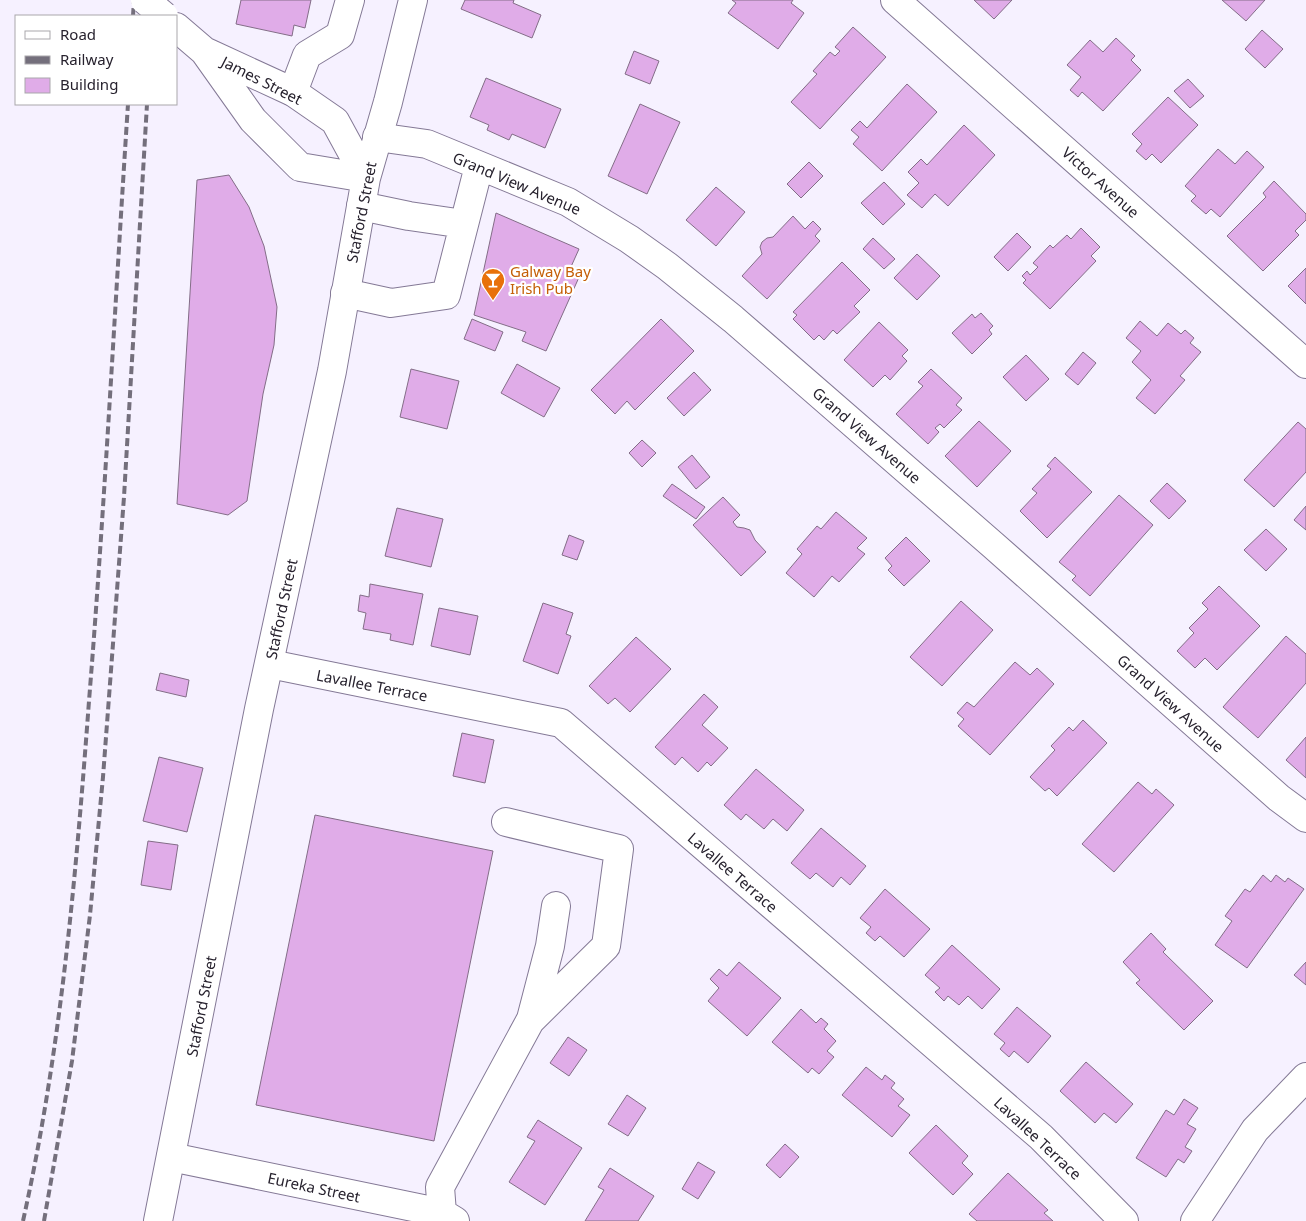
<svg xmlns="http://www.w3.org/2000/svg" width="1306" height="1221" font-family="'Noto Sans',sans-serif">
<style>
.building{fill:#e0ace8;stroke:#836d87}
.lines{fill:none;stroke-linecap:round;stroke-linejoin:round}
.minor-casing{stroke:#847996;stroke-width:30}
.major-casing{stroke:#847996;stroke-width:30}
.minor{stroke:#fff;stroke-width:28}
.major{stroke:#fff;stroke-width:28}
.rail{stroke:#746f7c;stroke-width:4;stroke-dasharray:8 4;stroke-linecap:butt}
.major-bridge-casing{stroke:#847996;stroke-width:30;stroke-linecap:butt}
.major-bridge{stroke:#fff;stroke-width:28}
.labels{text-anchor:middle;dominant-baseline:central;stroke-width:4.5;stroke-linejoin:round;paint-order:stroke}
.street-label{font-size:15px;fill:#27222e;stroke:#fff}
.food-label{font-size:15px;fill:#c56008;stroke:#fff;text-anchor:start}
</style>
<rect width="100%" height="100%" fill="#f6f1ff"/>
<path class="building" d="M 241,0 L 311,0 L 305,28 L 294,25 L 292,36 L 236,24 Z
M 465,0 L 514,0 L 513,3 L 541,15 L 532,38 L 461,9 Z
M 732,0 L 793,0 L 791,3 L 804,13 L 778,49 L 728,13 L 736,3 Z
M 974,0 L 1012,0 L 994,19 Z
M 1222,0 L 1265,0 L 1246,21 Z
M 853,27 L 886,57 L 820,129 L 791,102 L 817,74 L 813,71 L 830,52 L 835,56 L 840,51 L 835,47 Z
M 1262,30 L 1283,49 L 1265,68 L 1245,49 Z
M 1116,38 L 1135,56 L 1131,60 L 1141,70 L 1103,111 L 1082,92 L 1078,97 L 1070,90 L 1081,77 L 1067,65 L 1090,40 L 1103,52 Z
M 634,51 L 659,61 L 650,84 L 625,74 Z
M 486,78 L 561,109 L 545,148 L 512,134 L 509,140 L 487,130 L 489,125 L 470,117 Z
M 1188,79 L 1204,96 L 1190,108 L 1174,91 Z
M 907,84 L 937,112 L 882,171 L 853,144 L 859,137 L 851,130 L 860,121 L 867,128 Z
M 1168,97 L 1198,125 L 1161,163 L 1152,154 L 1146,160 L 1136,151 L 1142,144 L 1132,134 Z
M 640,104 L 680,122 L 647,194 L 608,176 Z
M 964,125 L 995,155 L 948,206 L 935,194 L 922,208 L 907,195 L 919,183 L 908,172 L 921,159 L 927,165 Z
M 1218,149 L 1235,164 L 1247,151 L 1264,167 L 1220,217 L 1211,209 L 1206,214 L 1191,201 L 1196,196 L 1185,186 Z
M 809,162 L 823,176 L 801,198 L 787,184 Z
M 229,175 L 249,207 L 264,246 L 277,307 L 274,345 L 263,394 L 247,501 L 228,515 L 177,504 L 197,180 Z
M 1274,181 L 1306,214 L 1306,220 L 1295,231 L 1299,235 L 1263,271 L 1227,236 L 1266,197 L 1263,193 Z
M 884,182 L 905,204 L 883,225 L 861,203 Z
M 716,187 L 745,212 L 716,246 L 686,220 Z
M 496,213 L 579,249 L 570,269 L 580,275 L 546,351 L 522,341 L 526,332 L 474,315 Z
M 793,216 L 805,229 L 813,221 L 821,229 L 815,236 L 820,241 L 767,299 L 742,276 L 762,254 L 760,247 L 762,242 L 767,238 L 773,237 Z
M 1081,228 L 1100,247 L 1091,256 L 1096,261 L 1050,309 L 1023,283 L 1026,280 L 1022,276 L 1027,271 L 1030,275 L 1038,267 L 1033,263 L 1050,245 L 1053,248 L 1067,235 L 1071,239 Z
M 1017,233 L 1031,247 L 1008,271 L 994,257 Z
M 873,238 L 895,259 L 884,269 L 863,249 Z
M 917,254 L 940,276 L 917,300 L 894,278 Z
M 842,262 L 870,290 L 854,306 L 860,312 L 837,334 L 833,330 L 824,340 L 819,335 L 814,340 L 793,319 L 797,315 L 793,312 Z
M 1306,268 L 1306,304 L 1288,286 Z
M 981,313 L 993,326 L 989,330 L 992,334 L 972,354 L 952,333 L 972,314 L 975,318 Z
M 472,319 L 503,332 L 495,351 L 464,339 Z
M 661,319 L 694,351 L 635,410 L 627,401 L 615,414 L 591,390 Z
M 1140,321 L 1157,336 L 1168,323 L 1181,334 L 1185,330 L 1194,338 L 1190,343 L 1201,352 L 1180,376 L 1185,380 L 1155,414 L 1136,398 L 1151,380 L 1132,362 L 1141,351 L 1126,338 Z
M 879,322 L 908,350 L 902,356 L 907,361 L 890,380 L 885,375 L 873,387 L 844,360 Z
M 1083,352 L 1096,363 L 1078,385 L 1065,374 Z
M 1026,355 L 1049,379 L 1026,401 L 1003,377 Z
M 517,364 L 560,388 L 544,417 L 501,393 Z
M 411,369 L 459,381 L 447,429 L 400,417 Z
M 931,369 L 962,398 L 956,405 L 962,410 L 944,428 L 940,424 L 935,428 L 939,432 L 928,444 L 896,414 L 923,386 L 918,382 Z
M 694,372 L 711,390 L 684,416 L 667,398 Z
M 979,421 L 1011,451 L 977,487 L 945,456 Z
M 1298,422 L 1306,429 L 1306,472 L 1274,507 L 1244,480 Z
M 642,440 L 656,453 L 642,467 L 629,453 Z
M 692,455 L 710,477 L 696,489 L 678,467 Z
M 1055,457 L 1092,492 L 1047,538 L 1020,511 L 1037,493 L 1032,489 L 1051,469 L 1047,466 Z
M 1167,483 L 1186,501 L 1169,519 L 1150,501 Z
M 672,484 L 705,507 L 696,519 L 663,496 Z
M 1119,495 L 1153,525 L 1090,596 L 1072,580 L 1076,576 L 1059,562 Z
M 723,497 L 740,515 L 733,522 L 737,527 L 744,528 L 750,530 L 755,540 L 766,552 L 741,576 L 693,525 Z
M 1306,506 L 1306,530 L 1294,520 Z
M 397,508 L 443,519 L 431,567 L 385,556 Z
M 836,512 L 867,538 L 857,548 L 865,554 L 839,582 L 832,576 L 814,597 L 786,573 L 802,554 L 797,549 L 817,526 L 821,529 Z
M 1266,529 L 1287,549 L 1266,571 L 1244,550 Z
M 569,535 L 584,541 L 577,560 L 562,555 Z
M 906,537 L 930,561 L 904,586 L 888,570 L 892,566 L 885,558 Z
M 370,584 L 423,594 L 413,645 L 390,640 L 391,634 L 363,629 L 366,613 L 358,611 L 360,595 L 369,597 Z
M 1219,586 L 1260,626 L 1217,670 L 1205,658 L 1195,668 L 1177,651 L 1194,633 L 1189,628 L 1208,609 L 1202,603 Z
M 961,601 L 993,630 L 942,686 L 910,657 Z
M 543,603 L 573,613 L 566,634 L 571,636 L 558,674 L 523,661 Z
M 439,608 L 478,616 L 470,655 L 431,646 Z
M 1286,636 L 1306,654 L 1306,683 L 1258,738 L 1223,707 Z
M 636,637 L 671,669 L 630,712 L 615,698 L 608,704 L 589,686 Z
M 1015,662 L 1030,675 L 1037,668 L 1054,684 L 990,755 L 958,726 L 964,719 L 957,713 L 967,702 L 974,707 Z
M 160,673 L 189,680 L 186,697 L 156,690 Z
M 704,694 L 718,707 L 702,725 L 728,748 L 711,766 L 707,762 L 698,772 L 682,757 L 675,765 L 655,747 Z
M 1083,720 L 1107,743 L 1057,796 L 1049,788 L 1045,791 L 1030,777 L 1055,750 L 1051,746 L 1069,727 L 1073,731 Z
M 462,733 L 494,740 L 485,783 L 453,776 Z
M 1306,737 L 1306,778 L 1286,760 Z
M 159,757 L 203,768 L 187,832 L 143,821 Z
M 756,769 L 804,810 L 787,831 L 773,819 L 764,829 L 746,814 L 741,820 L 724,805 Z
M 1138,782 L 1152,794 L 1156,789 L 1174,805 L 1114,872 L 1082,844 Z
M 315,815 L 493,851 L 434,1141 L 256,1105 Z
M 821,828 L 866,866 L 850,885 L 841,877 L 833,887 L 816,873 L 810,879 L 791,863 Z
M 148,841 L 178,845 L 171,890 L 141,885 Z
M 1263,875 L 1271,882 L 1276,875 L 1285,882 L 1288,878 L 1304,889 L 1247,968 L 1215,945 L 1232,921 L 1225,916 L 1245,889 L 1250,892 Z
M 885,889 L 930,929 L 904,957 L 880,936 L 875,941 L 866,933 L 871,927 L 860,918 Z
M 1151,933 L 1166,949 L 1163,952 L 1213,1001 L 1184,1030 L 1136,983 L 1140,980 L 1123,962 Z
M 952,945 L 1000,989 L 982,1009 L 968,996 L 959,1005 L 948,996 L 944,1001 L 935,992 L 940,988 L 925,975 Z
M 739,962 L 781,998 L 747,1036 L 708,1001 L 719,988 L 710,979 L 719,969 L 727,976 Z
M 1306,962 L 1306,985 L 1294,975 Z
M 1017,1007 L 1051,1036 L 1028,1063 L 1014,1051 L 1009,1057 L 1000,1049 L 1005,1043 L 994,1034 Z
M 801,1009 L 816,1023 L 821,1018 L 828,1024 L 824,1029 L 836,1041 L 827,1051 L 834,1057 L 819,1074 L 812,1068 L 808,1073 L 772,1042 Z
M 568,1037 L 587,1050 L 569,1076 L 550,1063 Z
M 1086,1062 L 1133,1104 L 1116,1123 L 1104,1113 L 1095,1123 L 1060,1091 Z
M 866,1067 L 882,1080 L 885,1075 L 895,1083 L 891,1088 L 904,1099 L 898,1106 L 910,1115 L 892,1137 L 842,1095 Z
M 627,1095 L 646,1108 L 628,1136 L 608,1124 Z
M 1184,1099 L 1198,1108 L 1187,1124 L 1196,1129 L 1185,1147 L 1192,1151 L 1184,1163 L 1178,1159 L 1166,1177 L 1136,1158 L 1166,1110 L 1174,1115 Z
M 538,1120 L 582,1148 L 545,1205 L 509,1182 L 535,1141 L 527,1137 Z
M 936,1125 L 968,1156 L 962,1163 L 973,1174 L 953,1195 L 909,1153 Z
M 785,1144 L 799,1157 L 780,1178 L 766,1165 Z
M 698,1162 L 715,1172 L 698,1199 L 682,1189 Z
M 610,1168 L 654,1196 L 638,1221 L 585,1221 L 604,1190 L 598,1187 Z
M 1008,1173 L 1048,1210 L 1044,1213 L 1053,1221 L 977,1221 L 969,1214 Z"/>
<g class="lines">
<g class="minor-casing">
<path id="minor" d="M 895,0 L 1306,364
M 293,92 L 307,55 L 340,35 L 350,0
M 377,137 L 427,144 L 568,202 L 629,239 L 667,266 L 733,319 L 993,545 L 1279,798 L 1306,818
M 361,206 L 409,216 L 464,224
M 345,293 L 391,303 L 446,295 L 479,166
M 270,664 L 561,723 L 1041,1137 L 1124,1221
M 531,1019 L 550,946 L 556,906
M 171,1157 L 442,1213 L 455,1221
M 442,1213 L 440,1187 L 530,1021 L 606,946 L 619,849 L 506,822
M 1195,1221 L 1255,1130 L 1306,1077"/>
</g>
<g class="major-casing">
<path id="major" d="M 176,27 L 204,51 L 253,120 L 300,167 L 366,178
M 206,52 L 293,92 L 335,121 L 366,178
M 158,1221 L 259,709 L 332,371 L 366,178 L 388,102 L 413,0"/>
</g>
<use href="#minor" class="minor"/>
<use href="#major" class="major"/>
<path class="rail" d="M 133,16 L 134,0
M 152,16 L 153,0
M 23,1221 C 61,1050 76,875 89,701 C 105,502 115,303 128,104
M 44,1221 L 72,1061 L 90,915 L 103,777 L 124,497 L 147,104"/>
<g class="major-bridge-casing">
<path id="major-bridge" d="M 145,0 L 164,16"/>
</g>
<use href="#major-bridge" class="major-bridge"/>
</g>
<defs>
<g id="bar-pin" transform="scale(1.25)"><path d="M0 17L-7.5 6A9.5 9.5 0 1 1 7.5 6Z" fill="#e8710a" stroke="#fff"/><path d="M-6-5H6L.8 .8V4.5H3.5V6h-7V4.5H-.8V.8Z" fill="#fff"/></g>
</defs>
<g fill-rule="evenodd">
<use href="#bar-pin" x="493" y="280"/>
</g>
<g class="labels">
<g class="street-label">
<text transform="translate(262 80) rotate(27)">James Street</text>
<text transform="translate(1101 182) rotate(42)">Victor Avenue</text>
<text transform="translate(517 183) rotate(23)">Grand View Avenue</text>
<text transform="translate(361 212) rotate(-79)">Stafford Street</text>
<text transform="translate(867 435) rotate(41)">Grand View Avenue</text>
<text transform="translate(281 609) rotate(-78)">Stafford Street</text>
<text transform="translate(372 685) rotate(11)">Lavallee Terrace</text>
<text transform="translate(1171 703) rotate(42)">Grand View Avenue</text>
<text transform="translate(733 872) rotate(41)">Lavallee Terrace</text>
<text transform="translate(201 1006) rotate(-79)">Stafford Street</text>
<text transform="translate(1038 1138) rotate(43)">Lavallee Terrace</text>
<text transform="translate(314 1187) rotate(12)">Eureka Street</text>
</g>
<g class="food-label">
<text x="510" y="271">Galway Bay<tspan x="510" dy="17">Irish Pub</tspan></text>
</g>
</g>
<rect x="15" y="15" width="162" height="90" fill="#ffffff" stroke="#a9a7ab"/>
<rect x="25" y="31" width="25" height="8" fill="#ffffff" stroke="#a9a7ab"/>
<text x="60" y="40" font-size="15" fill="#27222e">Road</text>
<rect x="25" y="56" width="25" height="8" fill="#746f7c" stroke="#a9a7ab"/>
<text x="60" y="65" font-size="15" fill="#27222e">Railway</text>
<rect x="25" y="78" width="25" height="15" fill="#e0ace8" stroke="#a9a7ab"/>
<text x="60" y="90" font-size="15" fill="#27222e">Building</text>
</svg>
